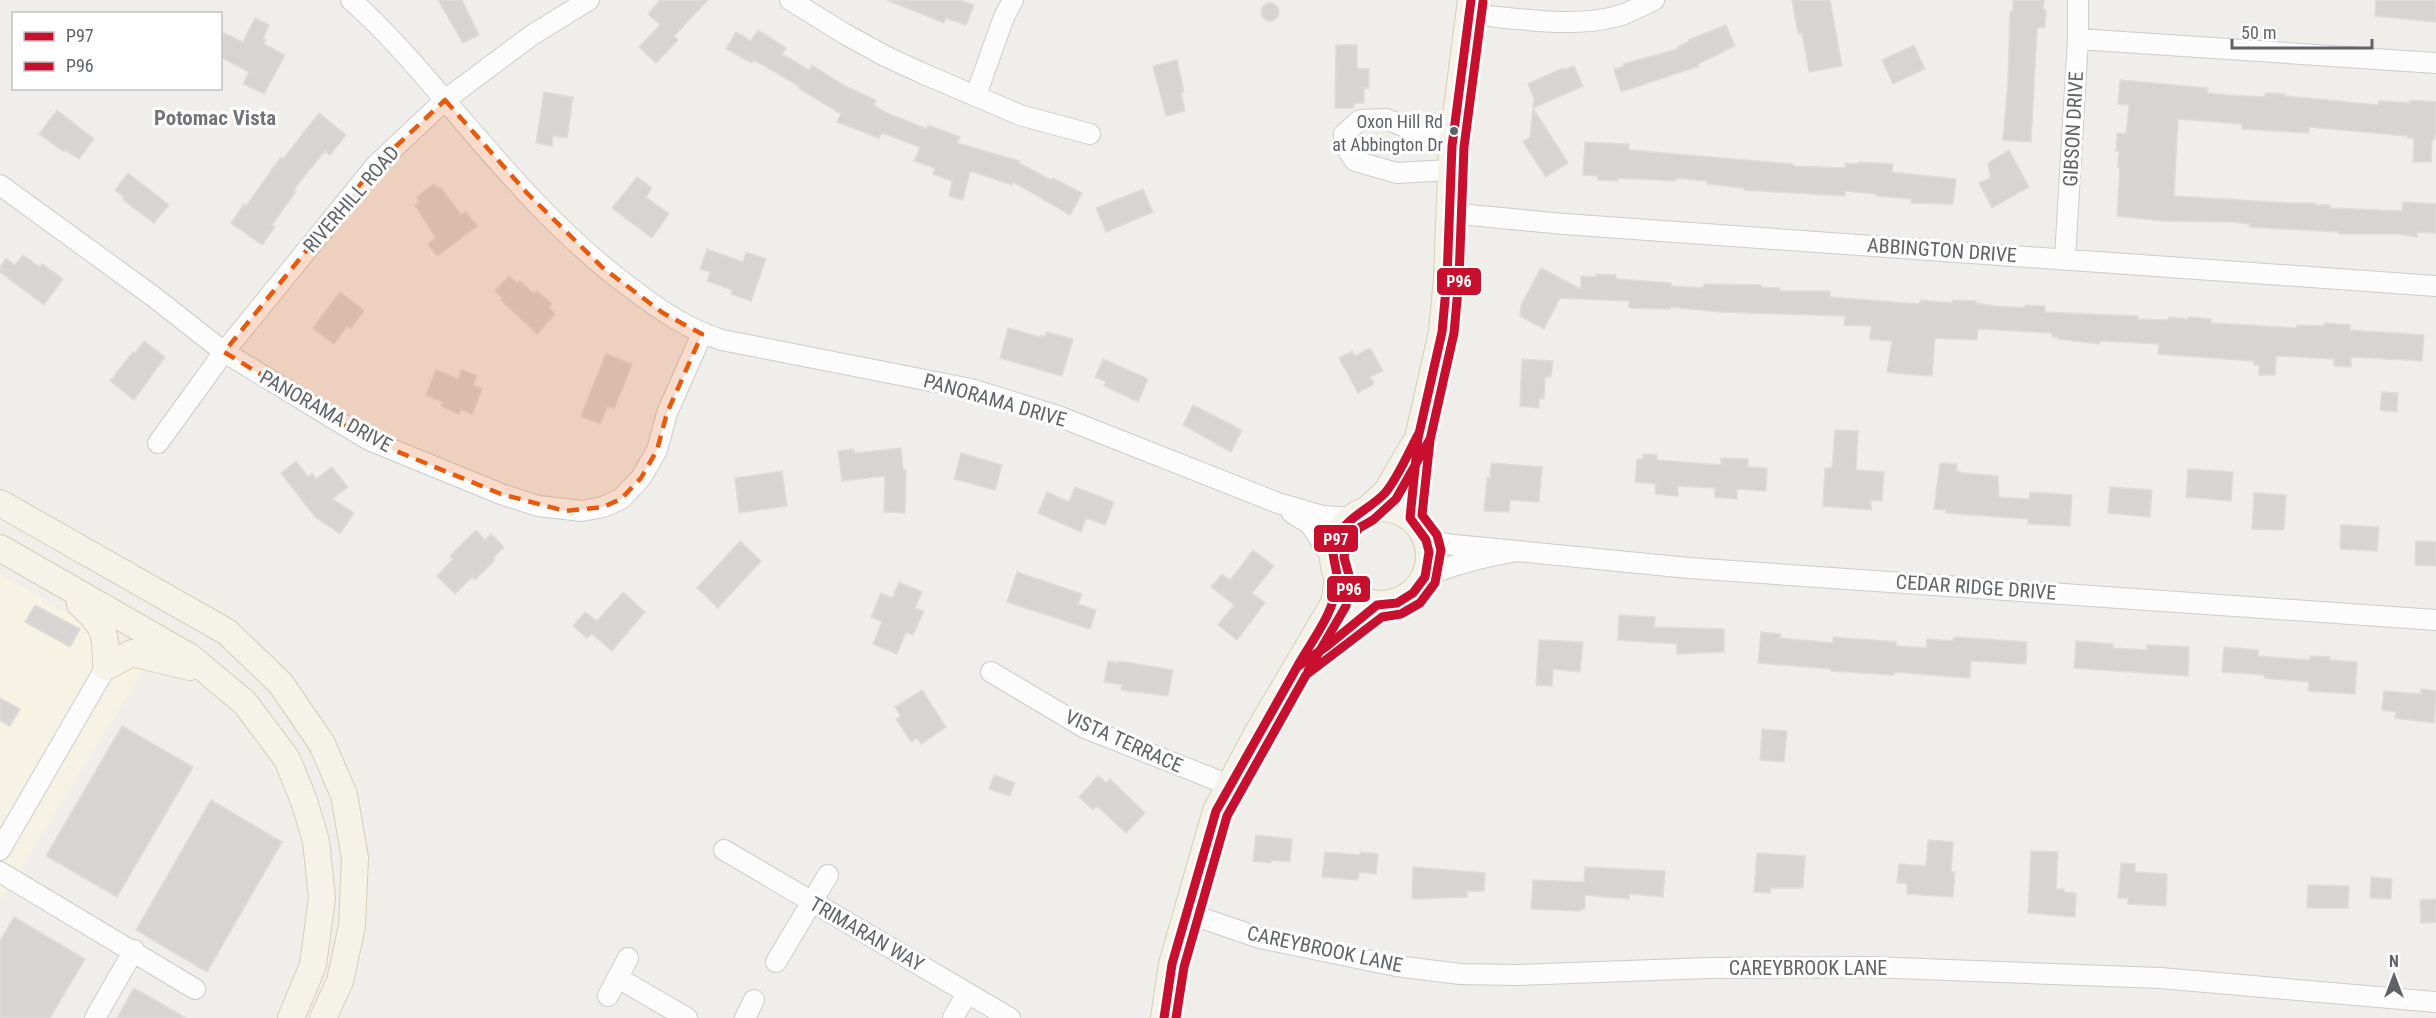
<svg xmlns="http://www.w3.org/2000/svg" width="2436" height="1018" font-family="'Roboto Condensed',sans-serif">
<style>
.commercial{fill:#f7f3e4}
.building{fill:#d6d5d3;stroke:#deddd9;stroke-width:1.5}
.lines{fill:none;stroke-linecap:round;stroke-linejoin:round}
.minor-casing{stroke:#cbcccc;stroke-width:22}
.major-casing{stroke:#d7ceb8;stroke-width:28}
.minor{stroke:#fdfcfc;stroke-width:20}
.major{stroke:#f4f2e9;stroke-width:26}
.bus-1-casing{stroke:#fff;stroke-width:14}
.bus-2-casing{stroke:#fff;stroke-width:14}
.bus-1{stroke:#c8102e;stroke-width:9}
.bus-2{stroke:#c8102e;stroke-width:9}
.marked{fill:#e8590c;fill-opacity:0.2;stroke:#e8590c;stroke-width:4.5;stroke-dasharray:12 8;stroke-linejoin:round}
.bus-dot{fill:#5f6368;stroke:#fff;stroke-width:2}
.labels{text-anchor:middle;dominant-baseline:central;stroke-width:6;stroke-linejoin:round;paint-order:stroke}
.bus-label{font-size:18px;fill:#5f6368;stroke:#fff;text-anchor:end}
.street-label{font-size:20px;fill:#5f6368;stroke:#fff}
.neighbourhood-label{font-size:21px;font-weight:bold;fill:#70757a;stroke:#fff}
.line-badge{stroke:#fff;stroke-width:2}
.badge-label{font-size:16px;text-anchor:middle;font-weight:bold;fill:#fff}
</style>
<rect width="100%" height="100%" fill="#efeeea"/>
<path class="commercial" d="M 0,574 L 149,661 L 0,902 Z"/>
<path class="building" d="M 438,0 L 462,0 L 479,35 L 463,43 Z
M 660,0 L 708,0 L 674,36 L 678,40 L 656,63 L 639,47 L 660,25 L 648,14 Z
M 887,0 L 960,0 L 974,5 L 966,25 L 946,18 L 944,23 Z
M 1792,0 L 1830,0 L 1842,66 L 1809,72 L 1802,33 L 1798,34 Z
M 2013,0 L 2044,0 L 2043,9 L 2046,10 L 2045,27 L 2037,28 L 2031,142 L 2003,140 L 2008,81 L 2010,11 L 2013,11 Z
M 2376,0 L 2436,0 L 2436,22 L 2375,16 Z
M1261 12a9 9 0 1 1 18 0a9 9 0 1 1-18 0Z
M 255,18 L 269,25 L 263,38 L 266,40 L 264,44 L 285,55 L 264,94 L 243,84 L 249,72 L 220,57 L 220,31 L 243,42 Z
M 1726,25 L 1735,46 L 1698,64 L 1699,66 L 1621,92 L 1614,69 L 1624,66 L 1623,64 L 1678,49 L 1677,47 L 1689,42 L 1688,40 Z
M 758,30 L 786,48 L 782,54 L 809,70 L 812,65 L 845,86 L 876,100 L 873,105 L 887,113 L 927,129 L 928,125 L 960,137 L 957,143 L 1020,161 L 1019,163 L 1051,180 L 1053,178 L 1082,193 L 1070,215 L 1013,182 L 1012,185 L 970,171 L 963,200 L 949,196 L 952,181 L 933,174 L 935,168 L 914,161 L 920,147 L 882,133 L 879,138 L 837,122 L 841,114 L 798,88 L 799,86 L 754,60 L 752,63 L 726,49 L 736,32 L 751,41 Z
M 1336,45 L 1357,45 L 1357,69 L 1369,69 L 1369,88 L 1364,88 L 1364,103 L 1355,103 L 1353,108 L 1335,108 Z
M 1914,45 L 1925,69 L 1893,84 L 1882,60 Z
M 1177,60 L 1184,92 L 1181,93 L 1185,111 L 1166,116 L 1153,66 Z
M 1574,66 L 1583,86 L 1533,108 L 1568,163 L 1546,177 L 1523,142 L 1530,137 L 1534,98 L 1528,84 L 1563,68 L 1564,70 Z
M 2120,80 L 2208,88 L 2207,93 L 2228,95 L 2265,97 L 2265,93 L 2285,94 L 2285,96 L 2378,105 L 2379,101 L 2410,103 L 2410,100 L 2436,102 L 2436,130 L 2434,140 L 2432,140 L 2431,162 L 2413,162 L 2414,138 L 2408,138 L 2408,136 L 2309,127 L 2309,133 L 2242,129 L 2242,124 L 2178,119 L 2174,196 L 2288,203 L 2315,203 L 2315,205 L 2330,205 L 2330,208 L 2402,211 L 2403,202 L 2436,204 L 2436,233 L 2417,232 L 2417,237 L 2399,234 L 2339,234 L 2339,232 L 2249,227 L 2250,224 L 2234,222 L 2163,221 L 2117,216 L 2120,168 L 2118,167 L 2119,151 L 2116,151 L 2117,133 L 2126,134 L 2129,105 L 2118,104 Z
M 544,92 L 573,97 L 567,138 L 553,136 L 552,146 L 536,143 Z
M 57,110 L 94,139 L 79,159 L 65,150 L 64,152 L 39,134 Z
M 319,113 L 346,135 L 330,155 L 325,151 L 294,189 L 296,191 L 272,225 L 275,227 L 262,245 L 231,223 L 244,204 L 246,206 L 281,157 L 283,159 Z
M 1585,142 L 1629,144 L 1629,150 L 1793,164 L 1793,166 L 1845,168 L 1845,163 L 1858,164 L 1858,162 L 1893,164 L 1892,172 L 1956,179 L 1953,204 L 1911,203 L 1912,199 L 1876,196 L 1877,194 L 1845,191 L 1845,196 L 1744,190 L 1744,188 L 1707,184 L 1707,181 L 1676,178 L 1676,181 L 1617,178 L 1617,181 L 1598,180 L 1598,176 L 1583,175 Z
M 2009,150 L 2029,187 L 1992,208 L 1979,183 L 1990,178 L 1988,163 Z
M 128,173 L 169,205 L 154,223 L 123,200 L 124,197 L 115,190 Z
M 637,177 L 652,188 L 646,197 L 669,214 L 652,238 L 612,208 Z
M 434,184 L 438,189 L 440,187 L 461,215 L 466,212 L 477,226 L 437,256 L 428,244 L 436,238 L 415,205 L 420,202 L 417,197 Z
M 1143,189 L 1153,212 L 1106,232 L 1096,208 Z
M 707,249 L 743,262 L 746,252 L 766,259 L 751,301 L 731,294 L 732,290 L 707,281 L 710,272 L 700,269 Z
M 23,255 L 40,267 L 42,264 L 63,279 L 44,305 L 0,272 L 0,267 L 6,258 L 15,265 Z
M 1541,268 L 1581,289 L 1581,276 L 1596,277 L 1596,274 L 1616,275 L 1616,279 L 1671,283 L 1671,286 L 1703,288 L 1704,284 L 1761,285 L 1761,287 L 1780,288 L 1780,291 L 1830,291 L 1830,297 L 1920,304 L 1920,300 L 1952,303 L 1953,300 L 1976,301 L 1976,303 L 1995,306 L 2025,308 L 2025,305 L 2045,306 L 2045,312 L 2138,316 L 2138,319 L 2168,320 L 2169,317 L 2187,319 L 2188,317 L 2211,319 L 2211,323 L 2297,328 L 2297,325 L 2324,326 L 2324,323 L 2350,325 L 2350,330 L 2424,335 L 2422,361 L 2351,357 L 2351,367 L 2334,366 L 2334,359 L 2276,356 L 2275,375 L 2259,375 L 2259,365 L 2254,365 L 2254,361 L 2158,354 L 2159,344 L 2101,341 L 2100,344 L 2058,339 L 2059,337 L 2052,337 L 2052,333 L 1978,329 L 1977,340 L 1935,338 L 1932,376 L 1903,374 L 1887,372 L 1892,341 L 1870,339 L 1871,326 L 1844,325 L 1845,316 L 1720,312 L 1671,307 L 1670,309 L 1629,308 L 1629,301 L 1560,298 L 1544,329 L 1520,316 L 1521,305 Z
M 509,276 L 517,283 L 520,281 L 534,294 L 537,291 L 552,304 L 549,308 L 555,314 L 537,334 L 501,300 L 503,298 L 495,291 Z
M 340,292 L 364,311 L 351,328 L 347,326 L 334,344 L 313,328 Z
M 1008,328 L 1040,337 L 1041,335 L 1045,336 L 1047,332 L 1073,339 L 1062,376 L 1000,358 Z
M 144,341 L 165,357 L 134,400 L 110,381 L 133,352 L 135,353 Z
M 1370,348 L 1383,371 L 1370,377 L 1374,384 L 1358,393 L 1339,358 L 1352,351 L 1355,356 Z
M 606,354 L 632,364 L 614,409 L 608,406 L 600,424 L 581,416 Z
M 1103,359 L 1148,379 L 1138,402 L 1104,386 L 1106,382 L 1095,377 Z
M 1522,359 L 1553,361 L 1551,377 L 1545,377 L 1544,399 L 1539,398 L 1539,408 L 1520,406 Z
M 436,370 L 458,379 L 462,370 L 477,376 L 473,385 L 482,389 L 472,414 L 461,409 L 459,414 L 441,406 L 443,402 L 426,395 Z
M 2382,392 L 2398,393 L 2397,412 L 2380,410 Z
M 1193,405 L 1242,430 L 1231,452 L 1183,425 Z
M 1835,430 L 1858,431 L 1856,470 L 1884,472 L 1882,501 L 1871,500 L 1871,510 L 1823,506 L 1825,468 L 1832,468 Z
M 901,448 L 903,469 L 906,470 L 905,513 L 884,512 L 885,476 L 842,481 L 838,451 L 854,449 L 855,453 Z
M 961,453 L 1002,465 L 995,490 L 954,479 Z
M 1643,454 L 1657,455 L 1657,460 L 1721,465 L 1721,458 L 1748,459 L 1748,467 L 1767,468 L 1766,491 L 1737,489 L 1737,499 L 1715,497 L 1715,488 L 1678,486 L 1678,496 L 1655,494 L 1656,484 L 1635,482 L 1637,459 L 1643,459 Z
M 296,461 L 308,477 L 312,473 L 316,479 L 332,467 L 348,487 L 332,499 L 354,513 L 340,534 L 315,517 L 281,473 Z
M 1491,463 L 1542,467 L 1539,502 L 1510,500 L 1509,512 L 1484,511 L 1487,478 L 1490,478 Z
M 1940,463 L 1957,464 L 1956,471 L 1963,473 L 1998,476 L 1999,497 L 2029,499 L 2030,492 L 2072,495 L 2070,526 L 2028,524 L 2028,519 L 1946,513 L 1946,510 L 1934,509 Z
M 2188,469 L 2233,472 L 2231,501 L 2186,497 Z
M 782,471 L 787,506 L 739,513 L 735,478 Z
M 1075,487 L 1114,502 L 1105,525 L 1086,518 L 1081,532 L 1038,513 L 1047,492 L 1069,502 Z
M 2110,487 L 2152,490 L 2150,517 L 2108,513 Z
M 2254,493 L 2286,495 L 2284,530 L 2252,529 Z
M 2341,525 L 2379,527 L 2377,551 L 2340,549 Z
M 476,530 L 485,540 L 491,534 L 504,547 L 493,558 L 495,560 L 475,580 L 472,577 L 455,594 L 437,576 L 453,559 L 450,556 Z
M 740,541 L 761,561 L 718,608 L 697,588 Z
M 2416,541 L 2436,542 L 2436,566 L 2415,565 Z
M 1253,550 L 1274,566 L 1252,593 L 1265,603 L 1237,640 L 1218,625 L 1234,605 L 1211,587 L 1222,574 L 1230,580 Z
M 1017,572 L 1082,594 L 1078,604 L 1096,610 L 1090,629 L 1007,602 Z
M 899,582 L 922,592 L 915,608 L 924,611 L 913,635 L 906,632 L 897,654 L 873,644 L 882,622 L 871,617 L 881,593 L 892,598 Z
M 623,592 L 645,612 L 612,651 L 592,634 L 587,638 L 573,626 L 585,612 L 597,621 Z
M 35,605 L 80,629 L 70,647 L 25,622 Z
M 1619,615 L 1655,617 L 1654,627 L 1724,629 L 1724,652 L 1677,654 L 1677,644 L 1618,640 Z
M 1761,632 L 1781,634 L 1780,638 L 1833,643 L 1833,637 L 1897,642 L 1896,646 L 1926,648 L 1927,639 L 1953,641 L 1954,637 L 2027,642 L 2026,664 L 1971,661 L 1970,678 L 1894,672 L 1894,675 L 1831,671 L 1831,669 L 1758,663 Z
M 1539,640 L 1583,642 L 1580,672 L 1553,669 L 1552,686 L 1536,685 Z
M 2076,641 L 2113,644 L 2113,648 L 2147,650 L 2147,645 L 2189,647 L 2188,676 L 2074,668 Z
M 2224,647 L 2258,650 L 2258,656 L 2310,660 L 2310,656 L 2330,657 L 2330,660 L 2357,662 L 2355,694 L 2308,691 L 2309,682 L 2264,678 L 2265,675 L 2222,672 Z
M 1108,661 L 1118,663 L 1118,661 L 1173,670 L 1168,696 L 1121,690 L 1122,685 L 1104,682 Z
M 2421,689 L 2436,691 L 2434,723 L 2395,718 L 2396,712 L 2382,710 L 2384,691 L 2421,694 Z
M 922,690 L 946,727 L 921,744 L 917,738 L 911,742 L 896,719 L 901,716 L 895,707 Z
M 0,698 L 20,709 L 10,726 L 0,721 Z
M 122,726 L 193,767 L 117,897 L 46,856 Z
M 1762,729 L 1787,731 L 1784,762 L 1760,760 Z
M 994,775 L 1015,783 L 1010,796 L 989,789 Z
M 1098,776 L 1106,783 L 1110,779 L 1145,813 L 1126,833 L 1097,806 L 1093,810 L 1079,797 Z
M 211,800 L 282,842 L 207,972 L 136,930 Z
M 1256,835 L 1292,839 L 1290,862 L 1271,860 L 1271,863 L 1253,861 Z
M 1928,840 L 1953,842 L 1951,872 L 1955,872 L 1953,897 L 1907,894 L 1907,883 L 1897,883 L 1899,864 L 1926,866 Z
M 2031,851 L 2058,852 L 2056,889 L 2064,889 L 2064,892 L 2076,893 L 2075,917 L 2028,913 Z
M 1325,852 L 1360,855 L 1360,852 L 1378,854 L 1376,874 L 1359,872 L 1358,880 L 1322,877 Z
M 1757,853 L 1805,856 L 1803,888 L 1771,888 L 1770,893 L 1754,892 Z
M 2121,863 L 2135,864 L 2135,872 L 2167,874 L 2166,906 L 2128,904 L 2128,898 L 2118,898 Z
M 1413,867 L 1485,873 L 1484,891 L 1467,891 L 1467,897 L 1412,899 Z
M 1585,867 L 1665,871 L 1663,897 L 1630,894 L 1629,899 L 1585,895 L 1585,909 L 1580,909 L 1580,911 L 1531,909 L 1533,880 L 1584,882 Z
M 2371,877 L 2392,879 L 2391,899 L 2370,898 Z
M 2308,885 L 2349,886 L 2348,908 L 2307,908 Z
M 2436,899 L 2436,922 L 2421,923 L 2420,900 Z
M 14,917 L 85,959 L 50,1018 L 0,1018 L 0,941 Z
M 134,988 L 186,1018 L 117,1018 Z"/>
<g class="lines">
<g class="minor-casing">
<path id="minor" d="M 351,0 C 386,31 415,65 445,100 C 502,167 560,236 631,288 C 660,310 687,329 722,340 L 971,389 L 1058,416 L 1278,503 L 1323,516 L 1352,518
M 790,0 L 845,34 L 885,56 L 924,74 L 1020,115 L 1090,134
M 1469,14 C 1516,18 1579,30 1624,14 C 1634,10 1644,5 1654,0
M 2078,39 L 2436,63
M 976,95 L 1004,17 L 1013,0
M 1450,170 L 1397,173 L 1355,161 L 1345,146 L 1344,134 L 1360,120 L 1386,119 L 1452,146
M 0,185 L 154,297 L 224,352 L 321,411 L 369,440 L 501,494 L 538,506 L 582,511 L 603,507 L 621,499 L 641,478 L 657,450 L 667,413 L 702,334
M 1449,213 L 1564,224 L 2436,286
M 2065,258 L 2078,39 L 2078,0
M 158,443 L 224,352 L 376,165 L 445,100 L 532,35 L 589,0
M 1292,513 L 1310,524 L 1332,558
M 1517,551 L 1689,568 L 2436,620
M 1425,577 C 1455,563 1485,557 1517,551 L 1454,545 L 1426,540
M 991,672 L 1085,728 L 1229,785
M 0,850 L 106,667
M 724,850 L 1010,1018
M 0,872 L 195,989
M 1187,913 L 1260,938 L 1396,966 L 1460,974 L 1516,975 L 1709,968 L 1870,967 L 2160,978 L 2436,1002
M 776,962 L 828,875
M 618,978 L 687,1018
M 608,996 L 628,958
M 95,1018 L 134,950
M 745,1018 L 754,1000
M 953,1018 L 967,993"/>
</g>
<g class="major-casing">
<path id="major" d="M 0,503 L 227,632 L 281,684 L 322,744 L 344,795 L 355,858 L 352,926 L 340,981 L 323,1018
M1333 556a48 48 0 1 1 96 0a48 48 0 1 1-96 0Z
M 1366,511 L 1387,491 L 1413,446
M 1410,518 L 1418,438 L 1442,332 L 1447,278 L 1452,146 L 1471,0
M 0,548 L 190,657 L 245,703 L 287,759 L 304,801 L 316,841 L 322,898 L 313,965 L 291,1018
M 80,604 C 105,627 106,633 106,667 L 132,653 L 190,667
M 1302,663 L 1327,646 L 1377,605
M 1164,1018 L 1172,964 L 1216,811 L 1258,732 L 1334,603 L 1338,580"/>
</g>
<use href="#minor" class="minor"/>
<use href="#major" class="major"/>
<g class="bus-1-casing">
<path id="bus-1" d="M 1298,665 C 1313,639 1334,613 1337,583 C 1339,568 1328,555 1336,539 C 1346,517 1369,510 1385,493 C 1398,478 1409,451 1419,433
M 1164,1018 L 1172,964 L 1216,811 L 1297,667 L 1327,646 L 1377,605 L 1397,603 L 1413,593 L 1425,577 L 1429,552 L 1426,540 L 1410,518 L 1418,438 L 1442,332 L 1447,278 L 1452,146 L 1471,0"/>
</g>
<g class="bus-2-casing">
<path id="bus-2" d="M 1308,671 L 1346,606 L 1350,579 L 1344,557 L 1346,546 L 1359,528 L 1373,520 L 1396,499 L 1430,439
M 1176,1018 L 1184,967 L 1227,816 L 1306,675 L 1382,617 L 1401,614 L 1420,603 L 1435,583 L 1441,550 L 1437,535 L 1422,515 L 1430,440 L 1454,333 L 1459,278 L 1464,147 L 1483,2"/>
</g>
<use href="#bus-1" class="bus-1"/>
<use href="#bus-2" class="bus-2"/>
</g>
<path class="marked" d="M 445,100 L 527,193 L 603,268 L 663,313 L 702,334 L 667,413 L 657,450 L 641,478 L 621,499 L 603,507 L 565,511 L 501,494 L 369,440 L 224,352 L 376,165 Z"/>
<circle class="bus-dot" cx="1454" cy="131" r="5"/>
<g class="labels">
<g class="bus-label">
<text x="1443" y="121">Oxon Hill Rd<tspan x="1443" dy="23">at Abbington Dr</tspan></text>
</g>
<g class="street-label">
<text transform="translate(2073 129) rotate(-87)">GIBSON DRIVE</text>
<text transform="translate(351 199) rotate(-49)">RIVERHILL ROAD</text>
<text transform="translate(1942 250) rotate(4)">ABBINGTON DRIVE</text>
<text transform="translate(995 400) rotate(16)">PANORAMA DRIVE</text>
<text transform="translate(326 411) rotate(29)">PANORAMA DRIVE</text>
<text transform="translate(1976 587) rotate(4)">CEDAR RIDGE DRIVE</text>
<text transform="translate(1124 741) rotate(24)">VISTA TERRACE</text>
<text transform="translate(867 934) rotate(30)">TRIMARAN WAY</text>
<text transform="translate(1325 949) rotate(12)">CAREYBROOK LANE</text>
<text x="1808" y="968">CAREYBROOK LANE</text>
</g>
<g class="neighbourhood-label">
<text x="215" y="118">Potomac Vista</text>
</g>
</g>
<g class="line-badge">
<rect x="1436" y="267" width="46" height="29" rx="6" fill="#c8102e"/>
<rect x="1313" y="524" width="46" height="29" rx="6" fill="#c8102e"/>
<rect x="1326" y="575" width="45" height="28" rx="6" fill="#c8102e"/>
</g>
<g class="badge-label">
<text x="1459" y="287">P96</text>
<text x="1336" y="545">P97</text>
<text x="1349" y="595">P96</text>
</g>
<rect x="12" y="12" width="210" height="78" fill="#ffffff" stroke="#bfc1c3" stroke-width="1.5"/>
<rect x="24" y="32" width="30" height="9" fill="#c8102e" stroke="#bfc1c3" stroke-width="1.5"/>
<text x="66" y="42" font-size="18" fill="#5f6368">P97</text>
<rect x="24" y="62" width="30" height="9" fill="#c8102e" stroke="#bfc1c3" stroke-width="1.5"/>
<text x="66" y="72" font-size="18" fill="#5f6368">P96</text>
<g transform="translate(2394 976)" stroke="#ffffff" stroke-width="4.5" paint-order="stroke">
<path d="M0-4.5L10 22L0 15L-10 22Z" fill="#5f6368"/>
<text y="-9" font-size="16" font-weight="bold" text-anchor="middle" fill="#5f6368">N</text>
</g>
<path d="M2232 39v9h140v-9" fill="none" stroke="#5f6368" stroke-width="3"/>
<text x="2241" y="39" font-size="18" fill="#5f6368" stroke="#ffffff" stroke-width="4.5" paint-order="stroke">50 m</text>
</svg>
